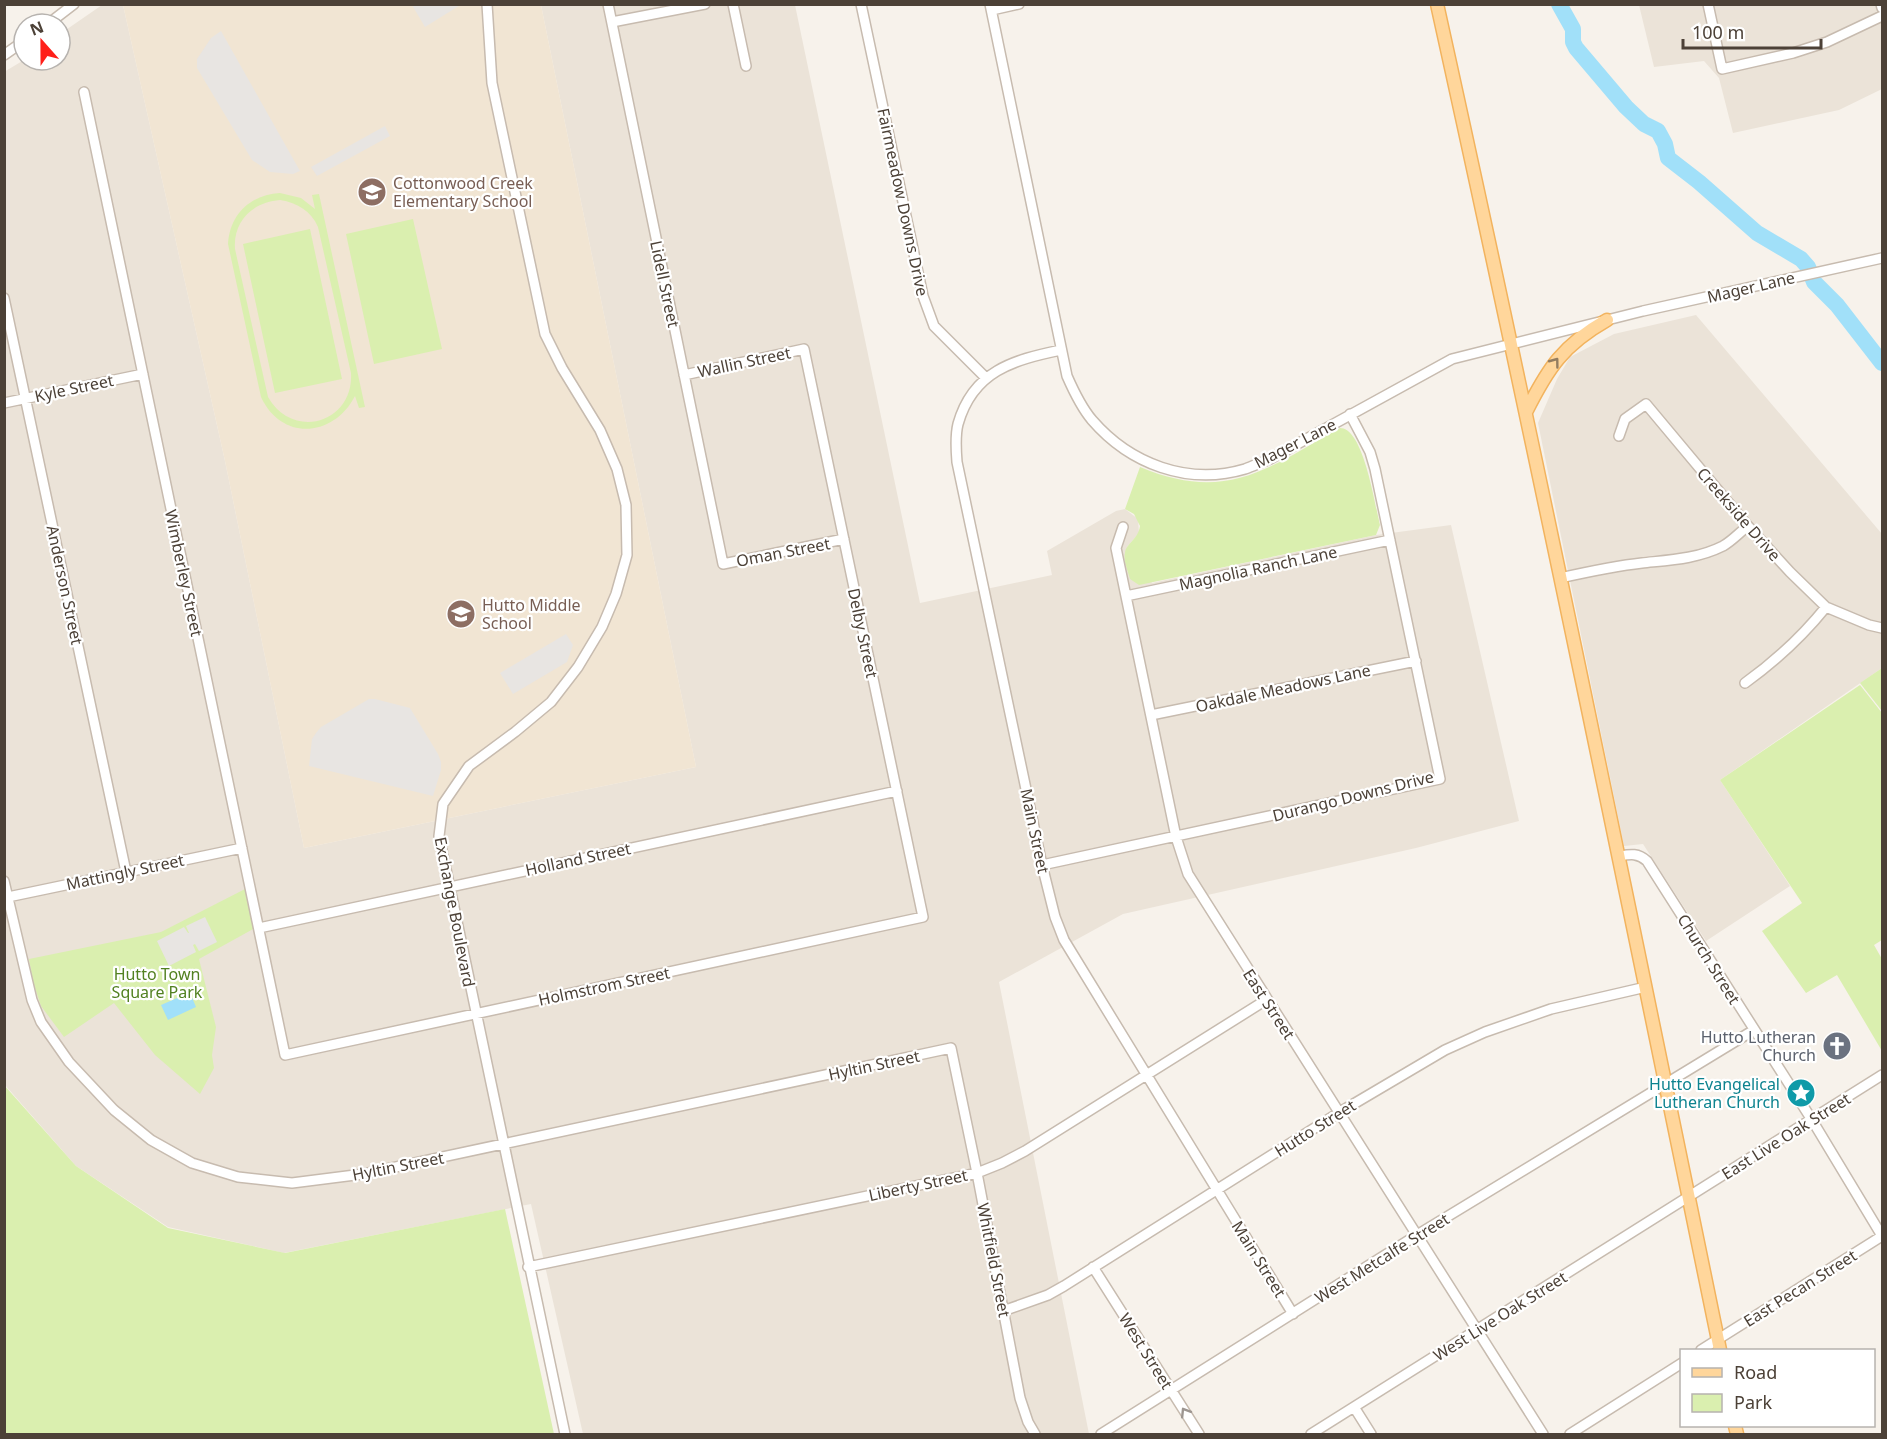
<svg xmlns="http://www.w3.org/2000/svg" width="1887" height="1439" font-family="'Noto Sans',sans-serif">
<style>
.residential{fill:#ebe3d8}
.education{fill:#f1e5d3}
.green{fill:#daefaf;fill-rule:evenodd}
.parking{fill:#e8e5e2}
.water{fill:#a1e0f9}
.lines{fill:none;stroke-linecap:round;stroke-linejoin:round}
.river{stroke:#a1e0f9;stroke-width:16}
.minor-casing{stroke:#c7bbaf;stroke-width:12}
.major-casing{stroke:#f2b35e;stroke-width:15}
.minor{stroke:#fff;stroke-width:9}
.major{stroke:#ffd69b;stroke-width:12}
.oneway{stroke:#947d5f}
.oneway2{stroke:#9d9691}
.labels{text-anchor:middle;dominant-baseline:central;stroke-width:4.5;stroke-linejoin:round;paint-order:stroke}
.education-label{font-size:16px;fill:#785e54;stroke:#fff;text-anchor:start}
.street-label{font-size:16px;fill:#4c4137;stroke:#fff}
.park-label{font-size:16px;fill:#528121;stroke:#fff}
.worship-label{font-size:16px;fill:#5b616d;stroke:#fff;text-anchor:end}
.culture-label{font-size:16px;fill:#0d838f;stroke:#fff;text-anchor:end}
</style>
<rect width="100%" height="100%" fill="#f7f2eb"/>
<path class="residential" d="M 102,5 L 123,5 L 225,461 L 304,848 L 696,767 L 541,5 L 795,5 L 920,603 L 1052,575 L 1047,551 L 1116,511 L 1125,509 L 1138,519 L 1139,533 L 1127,547 L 1152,583 L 1376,535 L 1451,525 L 1519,821 L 1416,848 L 1123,914 L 999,982 L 1089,1434 L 583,1434 L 531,1204 L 284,1253 L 168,1227 L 76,1166 L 5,1085 L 4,72 L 24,60 L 60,60 L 60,34 Z
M 1639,5 L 1882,5 L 1882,89 L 1839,110 L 1733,133 L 1719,78 L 1704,61 L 1654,67 Z
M 1696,315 L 1882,534 L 1882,668 L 1720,780 L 1790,886 L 1706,941 L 1643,844 L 1624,846 L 1538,423 L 1557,379 L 1570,357 L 1614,334 Z"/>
<path class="education" d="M 123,5 L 541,5 L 696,767 L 304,848 L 225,461 Z"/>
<path class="green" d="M 280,193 L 301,198 L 315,209 L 312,195 L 319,194 L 365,407 L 359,408 L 355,396 C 334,437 282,442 261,397 L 228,244 C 230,214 250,195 280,193 ZM 280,200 C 298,203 311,211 318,227 L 351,373 C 354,423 293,441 268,397 L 235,249 C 233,221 253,202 280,200 Z
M 413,219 L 442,349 L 374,364 L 346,234 Z
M 310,229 L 342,379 L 275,393 L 243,244 Z
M 1340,428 C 1364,428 1375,506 1380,525 L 1376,535 L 1139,585 L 1130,579 C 1128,571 1123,560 1125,553 C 1126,543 1138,540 1140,526 L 1134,514 L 1125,509 L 1140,467 C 1226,503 1267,469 1340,428 Z
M 1882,668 L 1882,711 L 1860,683 Z
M 1860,685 L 1882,713 L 1882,940 L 1874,945 L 1882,959 L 1882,1051 L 1837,975 L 1806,993 L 1762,931 L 1802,903 L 1720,780 Z
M 247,888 L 255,928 L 199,959 L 216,1027 L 212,1055 L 214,1068 L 200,1094 L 155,1055 L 114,1003 L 64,1037 L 41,1006 L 33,982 L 29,959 L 161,932 Z
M 4,1085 L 76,1166 L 168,1228 L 285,1253 L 505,1209 L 554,1434 L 5,1434 Z"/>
<path class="parking" d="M 462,4 L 425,27 L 412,5 L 412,4 Z
M 221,31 L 300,171 L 293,174 L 270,172 L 252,160 L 197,68 L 197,59 L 211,38 Z
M 385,126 L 390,136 L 317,176 L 311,167 Z
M 566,634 L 573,645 L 567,662 L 513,694 L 500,673 Z
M 369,699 L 375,699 L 410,708 L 438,754 L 441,762 L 441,770 L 433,796 L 309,766 L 312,739 L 316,733 L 321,727 Z
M 205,917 L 217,942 L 199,951 L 195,944 L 193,945 L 196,952 L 169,966 L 157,941 L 184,927 L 188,933 L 189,933 L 186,926 Z"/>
<path class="water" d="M 188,988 L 196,1007 L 168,1020 L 161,1005 L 184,995 L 182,990 Z"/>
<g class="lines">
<path class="river" d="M 1559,4 L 1573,29 L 1573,42 L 1576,48 L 1626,107 L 1644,124 L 1658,131 L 1665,144 L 1668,158 L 1699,182 L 1757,233 L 1801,259 L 1808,267 L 1814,282 L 1837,305 L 1882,363"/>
<g class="minor-casing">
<path id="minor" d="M 487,4 L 492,83 L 545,334 L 562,368 L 600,430 L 617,469 L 626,505 L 627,555 L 616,594 L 602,627 L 578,667 L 551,702 L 515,732 L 469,766 L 443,804 L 439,836 L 565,1434
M 608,4 L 723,564 L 844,539
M 733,4 L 746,66
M 861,4 L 923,296 L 934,326 L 986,378
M 990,4 L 1067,376 C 1074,392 1081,407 1092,420 C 1130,464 1188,486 1245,469 C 1253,466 1262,462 1270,459 L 1452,359 L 1643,311 L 1882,258
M 1708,4 L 1722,69 L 1793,53 L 1827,42 L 1882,16
M 1881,4 L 1882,8
M 992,10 L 1019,4
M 612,22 L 705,4
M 48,24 L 74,4
M 4,55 L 24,41
M 84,92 L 285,1055 L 923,917 L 804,349 L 684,375
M 4,298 L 126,872
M 1061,350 C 1013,360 973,371 958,424 C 955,436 956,450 957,462 L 1042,865 L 1055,917 L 1064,940 L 1293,1314
M 4,403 L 143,374
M 1619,436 L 1625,419 L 1646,404 L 1748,526 L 1790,572 L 1826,607 L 1869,625 L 1882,628
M 1123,527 L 1116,548 L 1176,837 L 1188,874 L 1543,1434
M 1560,578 C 1587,572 1614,566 1642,563 C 1670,560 1697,559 1723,546 C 1732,541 1740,532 1748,526
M 1126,596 L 1390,540
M 1745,683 C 1777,660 1801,638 1826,607
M 1151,715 L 1416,661
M 1620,856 C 1631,854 1638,853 1647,861 L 1812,1120 L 1882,1236 L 1701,1350
M 1042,865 L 1440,779 L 1375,469 L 1370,452 L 1350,414
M 4,881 L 32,1000 L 41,1022 L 69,1062 L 114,1110 L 151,1140 L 192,1163 L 238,1177 L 292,1183 L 363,1174 L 951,1048 L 977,1173 L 1020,1398 L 1028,1422 L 1035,1434
M 8,897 L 242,848
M 259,928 L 897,791
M 528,1267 L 977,1173 L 1002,1163 L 1025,1151 L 1266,1000
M 1093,1267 L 1199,1434
M 1003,1311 L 1048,1295 L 1064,1286 L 1340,1112 L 1445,1050 L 1485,1032 L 1551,1009 L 1646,987
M 1354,1407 L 1371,1434
M 1101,1434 L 1417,1235 L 1754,1030
M 1311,1434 L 1882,1075
M 1570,1434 L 1682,1363"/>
</g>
<g class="major-casing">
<path id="major" d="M 1437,4 C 1536,452 1628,901 1720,1350
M 1526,412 C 1548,368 1563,345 1607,320
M 1735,1426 L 1737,1434"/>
</g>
<use href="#minor" class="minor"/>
<use href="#major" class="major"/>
</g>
<defs><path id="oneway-chevron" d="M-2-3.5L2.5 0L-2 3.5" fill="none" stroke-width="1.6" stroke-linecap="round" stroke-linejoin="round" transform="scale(1.5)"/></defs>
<use class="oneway" href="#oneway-chevron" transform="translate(1555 362) rotate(-53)"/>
<use class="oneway2" href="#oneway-chevron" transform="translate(1185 1412) rotate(-122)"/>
<defs>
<g id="school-disc" transform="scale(1.5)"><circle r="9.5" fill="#8d6e63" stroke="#fff"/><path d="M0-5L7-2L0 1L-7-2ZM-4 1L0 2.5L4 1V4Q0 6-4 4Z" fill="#fff"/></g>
<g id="church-disc" transform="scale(1.5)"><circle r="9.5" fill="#6b7280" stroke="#fff"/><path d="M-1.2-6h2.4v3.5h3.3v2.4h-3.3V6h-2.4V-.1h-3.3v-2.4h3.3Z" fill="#fff"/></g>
<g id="sight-disc" transform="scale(1.5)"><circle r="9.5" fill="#0f9aa8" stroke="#fff"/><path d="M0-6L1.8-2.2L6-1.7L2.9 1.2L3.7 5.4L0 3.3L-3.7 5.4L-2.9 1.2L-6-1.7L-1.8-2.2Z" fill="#fff"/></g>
</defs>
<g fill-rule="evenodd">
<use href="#school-disc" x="372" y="192"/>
<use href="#school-disc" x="461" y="614"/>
<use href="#church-disc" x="1837" y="1046"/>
<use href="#sight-disc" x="1801" y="1093"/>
</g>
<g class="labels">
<g class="education-label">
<text x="393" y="183">Cottonwood Creek<tspan x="393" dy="18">Elementary School</tspan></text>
<text x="482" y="605">Hutto Middle<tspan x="482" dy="18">School</tspan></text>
</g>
<g class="street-label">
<text transform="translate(903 202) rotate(78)">Fairmeadow Downs Drive</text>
<text transform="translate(665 284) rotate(78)">Lidell Street</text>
<text transform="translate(1751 287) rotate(-13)">Mager Lane</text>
<text transform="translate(744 362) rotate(-12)">Wallin Street</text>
<text transform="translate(74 388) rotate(-12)">Kyle Street</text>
<text transform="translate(1295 443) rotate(-27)">Mager Lane</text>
<text transform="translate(1739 514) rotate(49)">Creekside Drive</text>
<text transform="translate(783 552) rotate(-11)">Oman Street</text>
<text transform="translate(1258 568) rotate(-12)">Magnolia Ranch Lane</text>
<text transform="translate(184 573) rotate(78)">Wimberley Street</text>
<text transform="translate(65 585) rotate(78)">Anderson Street</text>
<text transform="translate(863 633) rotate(78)">Delby Street</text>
<text transform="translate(1283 688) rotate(-12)">Oakdale Meadows Lane</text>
<text transform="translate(1353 796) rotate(-14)">Durango Downs Drive</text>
<text transform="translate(1035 831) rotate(78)">Main Street</text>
<text transform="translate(578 859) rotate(-12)">Holland Street</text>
<text transform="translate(125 872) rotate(-12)">Mattingly Street</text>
<text transform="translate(455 912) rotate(79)">Exchange Boulevard</text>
<text transform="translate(1709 959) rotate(58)">Church Street</text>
<text transform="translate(604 986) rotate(-12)">Holmstrom Street</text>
<text transform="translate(1269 1004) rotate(57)">East Street</text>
<text transform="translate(874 1065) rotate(-12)">Hyltin Street</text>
<text transform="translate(1315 1128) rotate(-32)">Hutto Street</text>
<text transform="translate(1786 1136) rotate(-32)">East Live Oak Street</text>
<text transform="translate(398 1166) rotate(-11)">Hyltin Street</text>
<text transform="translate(918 1185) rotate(-12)">Liberty Street</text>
<text transform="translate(1382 1258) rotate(-32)">West Metcalfe Street</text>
<text transform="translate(1259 1259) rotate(58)">Main Street</text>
<text transform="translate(994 1260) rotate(79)">Whitfield Street</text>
<text transform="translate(1800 1288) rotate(-32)">East Pecan Street</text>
<text transform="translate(1500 1316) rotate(-32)">West Live Oak Street</text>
<text transform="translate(1146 1351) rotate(58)">West Street</text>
</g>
<g class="park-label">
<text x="157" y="974">Hutto Town<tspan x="157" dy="18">Square Park</tspan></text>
</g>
<g class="worship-label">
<text x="1816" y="1037">Hutto Lutheran<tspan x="1816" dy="18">Church</tspan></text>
</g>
<g class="culture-label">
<text x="1780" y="1084">Hutto Evangelical<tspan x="1780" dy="18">Lutheran Church</tspan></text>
</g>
</g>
<rect width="1887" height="1439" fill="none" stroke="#4c4137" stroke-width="12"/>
<rect x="1680" y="1349" width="195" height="78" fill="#ffffff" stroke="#b7b3af" stroke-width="1.5"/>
<rect x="1692" y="1368" width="30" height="9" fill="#ffd69b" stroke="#b7b3af" stroke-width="1.5"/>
<text x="1734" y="1379" font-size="18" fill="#4c4137">Road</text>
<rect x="1692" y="1394" width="30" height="18" fill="#daefaf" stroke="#b7b3af" stroke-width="1.5"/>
<text x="1734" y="1409" font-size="18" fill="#4c4137">Park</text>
<g transform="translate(42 42) rotate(339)"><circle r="28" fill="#ffffff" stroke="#b7b3af" stroke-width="1.5"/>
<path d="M0-4.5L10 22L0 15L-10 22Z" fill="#ff1f19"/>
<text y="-9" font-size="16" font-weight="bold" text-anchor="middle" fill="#4c4137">N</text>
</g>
<path d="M1683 39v9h138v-9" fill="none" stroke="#4c4137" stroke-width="3"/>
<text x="1692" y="39" font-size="18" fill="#4c4137" stroke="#ffffff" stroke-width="4.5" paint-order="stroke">100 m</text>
</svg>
